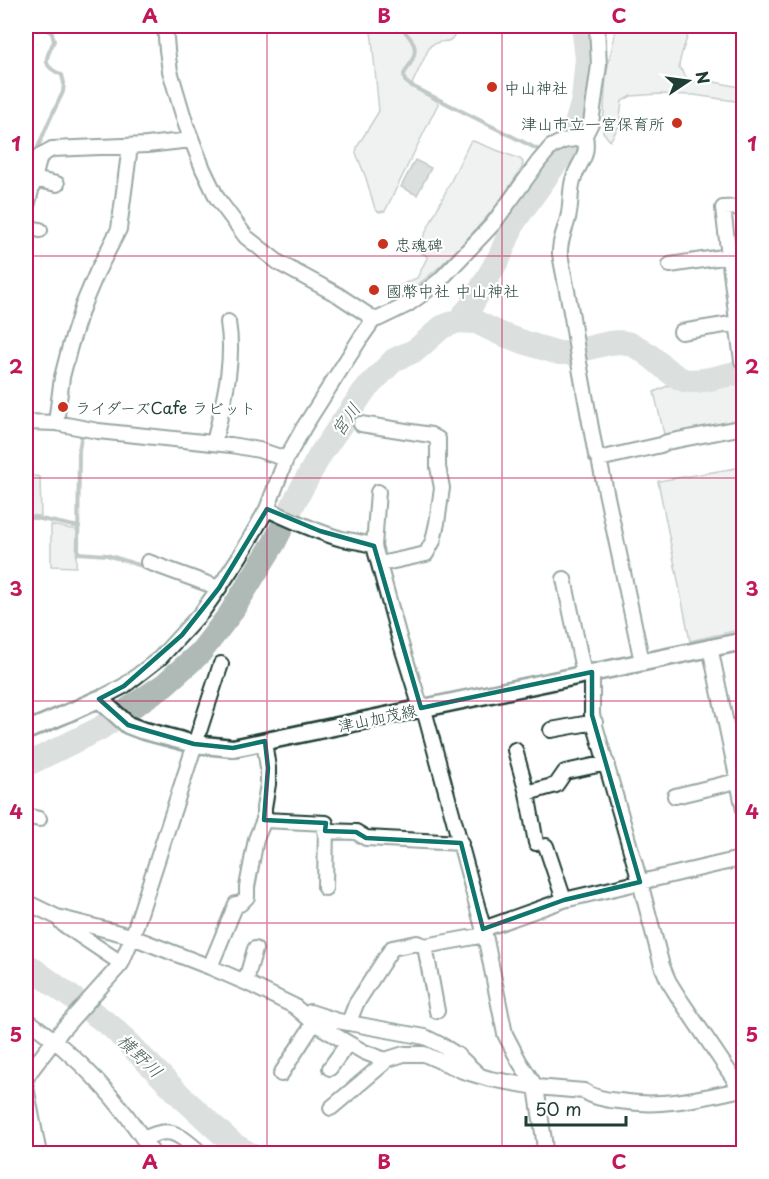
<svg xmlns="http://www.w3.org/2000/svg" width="769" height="1179" font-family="'Playpen Sans','Klee One',sans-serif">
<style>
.green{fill:#dee3e2;stroke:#7e908b;stroke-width:1.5}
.water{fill:#afbab7;stroke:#758883;stroke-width:1.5}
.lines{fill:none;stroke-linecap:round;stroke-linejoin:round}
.stream{stroke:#758883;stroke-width:4}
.river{stroke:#afbab7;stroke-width:24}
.minor-casing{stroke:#1f3d34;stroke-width:18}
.major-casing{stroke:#1f3d34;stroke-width:21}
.minor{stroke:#fff;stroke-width:14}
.major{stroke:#fff;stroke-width:16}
.marked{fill:none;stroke:#0f766e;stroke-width:4.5;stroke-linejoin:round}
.grid{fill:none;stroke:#c2185b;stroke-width:1.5;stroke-opacity:0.55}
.poi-dot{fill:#c8321e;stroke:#fff;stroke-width:2}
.labels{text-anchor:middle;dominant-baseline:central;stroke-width:4.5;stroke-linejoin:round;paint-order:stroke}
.poi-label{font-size:16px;fill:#1f3d34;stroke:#fff;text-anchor:start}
.street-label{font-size:16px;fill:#1f3d34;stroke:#fff}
.water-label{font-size:18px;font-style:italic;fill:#4a625b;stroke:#fff}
.neatline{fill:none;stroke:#c2185b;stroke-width:2}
.grid-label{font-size:20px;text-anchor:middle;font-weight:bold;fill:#c2185b}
</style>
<rect width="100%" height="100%" fill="#fff"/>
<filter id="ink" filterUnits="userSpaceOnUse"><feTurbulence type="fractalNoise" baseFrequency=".0167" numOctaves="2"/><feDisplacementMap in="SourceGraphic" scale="12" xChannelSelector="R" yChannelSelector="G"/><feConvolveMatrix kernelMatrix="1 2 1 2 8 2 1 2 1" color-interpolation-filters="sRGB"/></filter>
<g filter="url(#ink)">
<path class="green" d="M 370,26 L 459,26 C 448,51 447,35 430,46 L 412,84 L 413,88 L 437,101 L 438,104 L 385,211 L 379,212 L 375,209 L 366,178 L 356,153 L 357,147 L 379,111 L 372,39 Z
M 616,26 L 690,26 C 688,40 680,52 679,67 L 689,81 L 710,81 L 739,87 L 743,86 L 743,107 L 735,101 L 694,95 L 659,94 L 631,96 L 622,101 L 619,126 L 610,141 L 603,132 C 604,112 604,91 607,71 C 609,56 615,41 616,26 Z
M 473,141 L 520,159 L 523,162 L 522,168 C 513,181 505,195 495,207 C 480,225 423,291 402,291 L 401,285 L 417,278 L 427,258 L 427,256 L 419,251 L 418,248 L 470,142 Z
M 676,382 L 697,388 L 743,384 L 743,421 L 665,438 L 654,392 Z
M 26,426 L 31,426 L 29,475 L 40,477 L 41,516 L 26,515 Z
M 743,467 L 743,629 L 690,641 L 658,481 Z
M 51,525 L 77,530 L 76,567 L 51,566 Z"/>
<path class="water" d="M 415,160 L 431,168 L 417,195 L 401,187 Z"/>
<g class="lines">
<path class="stream" d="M 400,26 C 419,47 419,50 404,74 L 405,81 L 410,85 L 539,150
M 26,182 L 32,161 L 50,119 L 63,92 L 64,83 L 62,75 C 40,65 46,59 54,41 L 52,33 L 42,26
M 82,433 L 79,450 L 78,553 L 107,555 L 145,567
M 26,518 L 36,518 L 79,527"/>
<path class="river" d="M 458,321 L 476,322 L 501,334 L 532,345 L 559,353 L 571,353
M 581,350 C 623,339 627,336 661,365 C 668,371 675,377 684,380 C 701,384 727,374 744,371
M 26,765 L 99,729 L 164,685 L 200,653 L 230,614 L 274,543 L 297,497 L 320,455 L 364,391 L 394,360 L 416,350 L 442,327 L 458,321 L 471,306 L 500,256 L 514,222 L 571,142 L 583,100 L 587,58 L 583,26
M 26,964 L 112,1027 L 183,1098 L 233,1144 L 250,1154"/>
<g class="minor-casing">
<path id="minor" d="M 165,26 L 167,50 L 170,71 L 186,125 L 203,169 L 217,198 L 246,237 L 279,263 L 338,295 L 374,319
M 585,135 C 589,160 579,160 573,180 C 570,191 571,202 569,213 C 567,227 559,239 560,254 L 572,317 L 578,357 L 596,455 L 599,459 L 642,662
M 33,179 L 57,184
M 26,210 L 40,156 L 52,149 L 147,145 L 191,140
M 26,227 L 40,230
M 670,265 L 729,256
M 681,332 L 737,323
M 742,361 L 723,208 L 744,207
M 26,422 L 56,423 L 98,431 L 231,445 L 259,450 L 286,459
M 56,423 L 62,377 L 70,346 L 83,305 L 97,272 L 119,229 L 130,146
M 361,424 L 431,435 L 438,439 L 438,467 L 442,488 L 437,523 L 433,541 L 426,554 L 380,564
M 214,443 C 223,403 235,363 228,322
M 599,459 L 661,445 L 667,442 L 744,427
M 267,509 C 291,520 316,532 342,539 C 353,541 364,542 374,546 L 400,641 L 421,708 L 426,717 L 485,935 L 505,1034 L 519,1061 L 536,1087 L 544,1140 L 545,1154
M 374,546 L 378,492
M 148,562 L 219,588
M 564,579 L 584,674
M 710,647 L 744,810
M 592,672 L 592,715 L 640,882 L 662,966 L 669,982 L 679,998 L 734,1079 L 739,1090 L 744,1089
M 99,699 L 124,686 L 160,658 L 202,612 L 219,588 L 240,556 L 267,509 L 286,459 L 304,427 L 360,339 L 374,319 L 378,319 L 407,305 L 421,295 L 440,280 L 493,224 L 539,161 L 551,147 L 563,141 L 580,138 L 585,135 L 591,123 L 599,65 L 597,26
M 551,730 L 595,722
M 515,750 L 527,793 L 556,785 L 565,772 L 607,763
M 527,793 L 536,843
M 675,796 L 737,781
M 26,816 L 39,819
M 264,820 L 326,823 L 325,888
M 325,831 L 356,832 L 366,838 L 461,843
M 546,846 L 564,900
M 26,902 L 57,917 L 63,924 L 115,959 L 121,964
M 57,917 L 127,935 L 210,967 L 247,983 L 294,1006 L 314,1023 L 348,1043 L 364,1052 L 385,1060 L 404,1054 L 424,1054 L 463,1071 L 490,1079 L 536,1087 L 584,1091 C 594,1098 606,1100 619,1101 C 633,1103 647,1104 661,1103 C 687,1102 713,1095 739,1090
M 483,929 L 564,900 L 744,858
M 425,946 L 437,1011
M 210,967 L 236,904 L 240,904 L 247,897 L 247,887 L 256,839 L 264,820 L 264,808 L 268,784 L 268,768 L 264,741
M 247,983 L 248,973 L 255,949
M 310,1012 L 338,1021 L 425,1037 L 441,1045 L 457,1055 L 479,1075
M 26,1019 C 77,1055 120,1100 153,1154
M 349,1022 L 356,1004 L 392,948 L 417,943 L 425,946 L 485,935
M 330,1068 L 348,1043
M 281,1074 L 314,1023
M 26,1079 L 29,1073 L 62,1030 L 121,964 L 132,938 L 221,664
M 26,1087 L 39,1154
M 331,1108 L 383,1064 L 385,1060
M 144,1139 C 172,1124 180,1136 202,1154"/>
</g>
<g class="major-casing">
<path id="major" d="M 26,731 L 68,713 L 99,699 L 128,725 L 141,730 L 194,744 L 233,748 L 744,641"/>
</g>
<use href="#minor" class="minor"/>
<use href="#major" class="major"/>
</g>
</g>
<path d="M0 0H769V1179H0ZM 267,509 L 320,531 L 374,546 L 421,708 L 592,672 L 592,715 L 640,882 L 564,900 L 483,929 L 461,843 L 366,838 L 356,832 L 325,831 L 326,823 L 264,820 L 268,768 L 265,741 L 233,748 L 194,744 L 128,725 L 99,699 L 124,686 L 182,635 L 219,588 Z" fill="#fff" fill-opacity=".55" fill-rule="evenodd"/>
<path class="marked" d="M 267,509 L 320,531 L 374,546 L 421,708 L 592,672 L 592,715 L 640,882 L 564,900 L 483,929 L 461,843 L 366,838 L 356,832 L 325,831 L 326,823 L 264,820 L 268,768 L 265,741 L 233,748 L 194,744 L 128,725 L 99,699 L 124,686 L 182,635 L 219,588 Z"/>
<path class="grid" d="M 267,26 L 267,1154M 502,26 L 502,1154M 26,256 L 744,256M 26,478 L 744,478M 26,701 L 744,701M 26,923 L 744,923"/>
<g class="poi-dot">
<circle cx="492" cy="87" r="6"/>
<circle cx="677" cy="123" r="6"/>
<circle cx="383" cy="244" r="6"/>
<circle cx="374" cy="290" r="6"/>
<circle cx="63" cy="407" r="6"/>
</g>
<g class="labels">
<g class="poi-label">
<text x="504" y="87">中山神社</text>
<text x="665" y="123" text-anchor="end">津山市立一宮保育所</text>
<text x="395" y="244">忠魂碑</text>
<text x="386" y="290">國幣中社 中山神社</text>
<text x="75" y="407">ライダーズCafe ラビット</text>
</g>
<g class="street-label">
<text transform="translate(377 717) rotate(-12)">津山加茂線</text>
</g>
<g class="water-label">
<text transform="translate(345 419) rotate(-55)">宮川</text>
<text transform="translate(141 1055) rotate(44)">横野川</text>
</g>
</g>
<rect width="769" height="1179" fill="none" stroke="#fff" stroke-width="66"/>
<g transform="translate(688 81) rotate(77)" stroke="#ffffff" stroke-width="4.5" paint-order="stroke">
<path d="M0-4.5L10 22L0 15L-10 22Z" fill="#1f3d34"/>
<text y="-9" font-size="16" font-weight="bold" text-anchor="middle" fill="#1f3d34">N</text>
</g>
<path d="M526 1116v9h100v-9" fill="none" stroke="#1f3d34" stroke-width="3"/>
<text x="535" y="1116" font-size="18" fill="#1f3d34" stroke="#ffffff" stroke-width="4.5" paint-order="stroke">50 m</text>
<rect x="33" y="33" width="703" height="1113" class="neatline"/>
<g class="grid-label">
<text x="150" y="23">A</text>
<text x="384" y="23">B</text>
<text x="619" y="23">C</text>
<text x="16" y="151">1</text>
<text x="752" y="151">1</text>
<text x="16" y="374">2</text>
<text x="752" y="374">2</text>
<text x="16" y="596">3</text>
<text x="752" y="596">3</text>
<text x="16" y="819">4</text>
<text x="752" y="819">4</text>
<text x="16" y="1042">5</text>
<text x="752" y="1042">5</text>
<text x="150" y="1169">A</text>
<text x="384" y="1169">B</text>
<text x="619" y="1169">C</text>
</g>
</svg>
